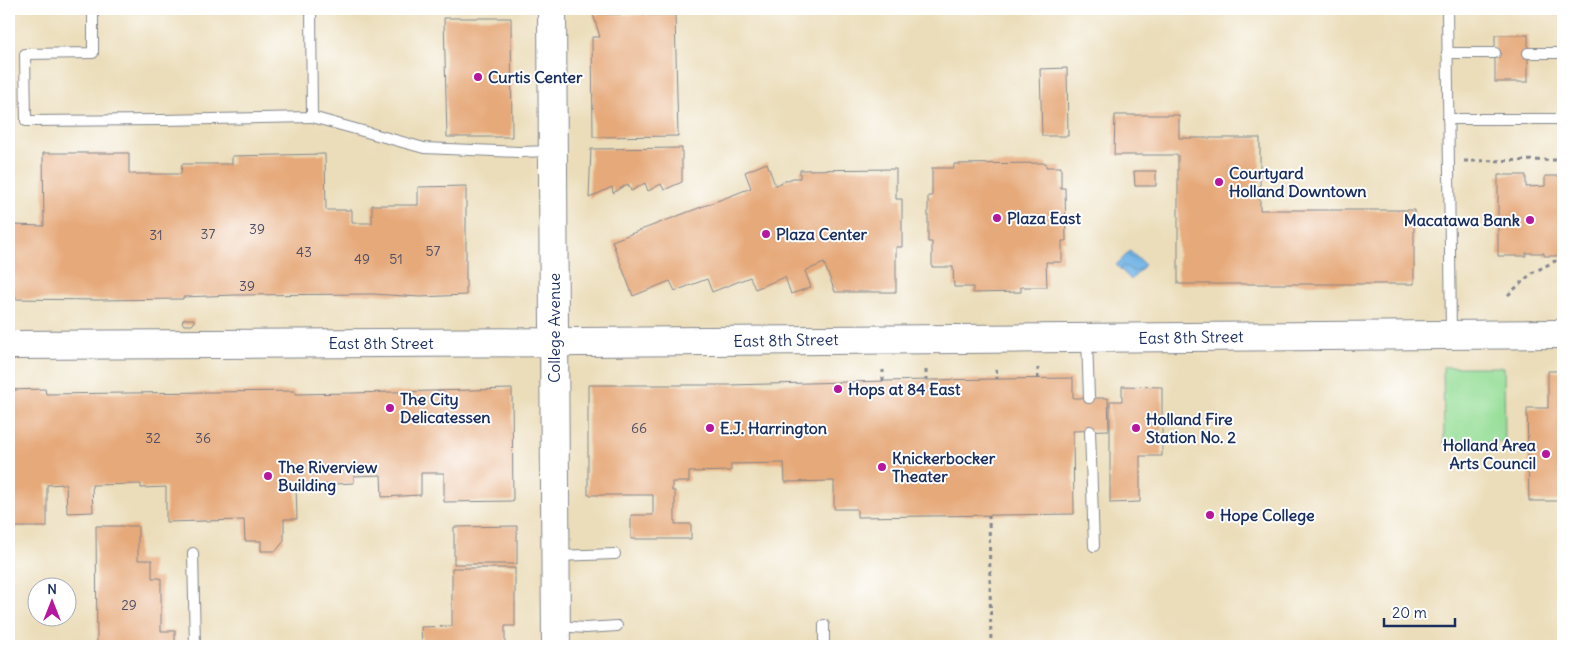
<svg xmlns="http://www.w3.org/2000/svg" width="1572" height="655" viewBox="0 0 1572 655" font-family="Delius,sans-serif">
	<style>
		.grass { fill: #97de98; stroke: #59867b }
		.water { fill: url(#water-waves); stroke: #4571a2 }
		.building { fill: #e6a979 }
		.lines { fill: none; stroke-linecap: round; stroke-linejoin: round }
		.lane-casing { stroke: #83868c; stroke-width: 12 }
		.secondary-casing { stroke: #83868c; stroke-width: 30 }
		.path { stroke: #83868c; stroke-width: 3; stroke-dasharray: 4 4; stroke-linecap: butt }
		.lane { stroke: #fff; stroke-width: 10 }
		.secondary { stroke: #fff; stroke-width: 28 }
		.poi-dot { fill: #b5179e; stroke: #fff; stroke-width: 2 }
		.labels { text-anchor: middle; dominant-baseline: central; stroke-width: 4; stroke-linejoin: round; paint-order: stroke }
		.number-label { font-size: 14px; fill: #4e4e65 }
		.poi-label { font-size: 16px; font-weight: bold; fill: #1b2f5e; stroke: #fff; text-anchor: start }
		.street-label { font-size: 16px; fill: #1b2f5e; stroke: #fff }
	</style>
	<defs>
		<pattern id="water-waves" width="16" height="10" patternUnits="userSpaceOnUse" patternTransform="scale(1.25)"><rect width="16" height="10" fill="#6fb3e5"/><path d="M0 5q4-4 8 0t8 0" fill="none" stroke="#5a92bd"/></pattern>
	</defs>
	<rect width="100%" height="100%" fill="#fff"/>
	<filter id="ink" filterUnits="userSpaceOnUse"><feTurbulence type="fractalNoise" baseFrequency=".02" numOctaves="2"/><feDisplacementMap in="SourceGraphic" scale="10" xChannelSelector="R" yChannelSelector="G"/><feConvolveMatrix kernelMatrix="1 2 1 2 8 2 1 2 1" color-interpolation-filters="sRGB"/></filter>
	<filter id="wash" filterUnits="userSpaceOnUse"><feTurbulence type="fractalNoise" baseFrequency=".0096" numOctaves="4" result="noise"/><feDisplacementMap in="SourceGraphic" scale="20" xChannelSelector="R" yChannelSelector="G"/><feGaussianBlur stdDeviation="1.12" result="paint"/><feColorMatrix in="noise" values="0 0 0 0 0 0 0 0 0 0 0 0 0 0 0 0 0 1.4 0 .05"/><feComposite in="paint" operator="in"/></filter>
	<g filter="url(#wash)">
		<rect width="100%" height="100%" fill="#ebddb9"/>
		<polygon class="grass" points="1443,367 1504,367 1505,442 1444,445"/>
		<polygon class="water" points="1130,251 1145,265 1131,280 1116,265"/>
		<g id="blocks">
			<g class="building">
				<polygon points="593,14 675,15 678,136 593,137 592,37 600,37"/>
				<polygon points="444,18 511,18 512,137 447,137"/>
				<rect x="1495" y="35" width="33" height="47"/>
				<polygon points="1067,68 1068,136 1042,136 1040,69"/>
				<polygon points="1115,115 1179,115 1179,138 1260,138 1260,210 1414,210 1414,284 1178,284 1178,155 1114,155"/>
				<polygon points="682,148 682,182 664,190 661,184 648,191 645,183 631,191 628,184 613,193 612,187 589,198 591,149"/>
				<polygon points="43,153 129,153 129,174 181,174 182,164 232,164 232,156 325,154 326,210 352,210 352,223 372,223 372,205 418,205 418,187 466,186 466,295 420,297 373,294 235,295 183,297 183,299 98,300 12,299 12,302 9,301 9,202 14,202 14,225 44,226"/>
				<polygon points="767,163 775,185 793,178 800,178 800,170 896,169 896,199 902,199 902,247 896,247 896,292 835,292 824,263 805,271 811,287 791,294 785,277 755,289 750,277 712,292 707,279 675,291 670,281 633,296 612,241 751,188 745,172"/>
				<polygon points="1046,163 1046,167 1061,167 1061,188 1065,188 1066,241 1062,241 1062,262 1046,262 1047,287 1021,287 1021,292 973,293 973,287 954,287 953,267 932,267 932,242 928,242 928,196 932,196 932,168 954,168 954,164"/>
				<polygon points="1134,171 1156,171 1156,186 1135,186"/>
				<polygon points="1498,175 1526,175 1526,187 1545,186 1545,176 1563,176 1563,256 1544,256 1544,253 1526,253 1526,256 1498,256"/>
				<polygon points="184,319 194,319 194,323 192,325 184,325 182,322"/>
				<polygon points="1548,371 1563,371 1563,501 1529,501 1527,408 1548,408"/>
				<polygon points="1073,378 1073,398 1108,398 1109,430 1073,431 1074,514 857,517 857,509 834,509 834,481 785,482 784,463 731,464 731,471 689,472 689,482 672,482 672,491 675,491 675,524 691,524 691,539 631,539 631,515 653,515 653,495 588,495 588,385 730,385 926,380"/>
				<polygon points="1122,386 1162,387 1162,456 1140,456 1140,502 1110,503 1110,401 1122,401"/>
				<polygon points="45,389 46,394 295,391 295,394 352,393 512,389 513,501 444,502 444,473 421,473 421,495 382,497 381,475 354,476 354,483 296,486 297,519 284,519 284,541 276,551 261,551 261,541 245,541 244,520 166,522 166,487 141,488 141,484 92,485 93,512 67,513 66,484 47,485 47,527 9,527 9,390"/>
				<polygon points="96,526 138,526 138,560 152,560 152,578 161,578 161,631 175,631 175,646 97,646"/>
				<polygon points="517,526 517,564 454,564 454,527"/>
				<polygon points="452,568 515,568 515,626 505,626 505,646 422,646 421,627 452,626"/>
			</g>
		</g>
	</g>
	<g filter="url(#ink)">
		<use href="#blocks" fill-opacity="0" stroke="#83868c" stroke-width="1"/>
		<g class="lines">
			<g class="lane-casing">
				<g id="lane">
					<polyline points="93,9 93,53 25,54 26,121 163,120 312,117 311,9"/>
					<polyline points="1447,9 1451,333"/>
					<polyline points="1447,53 1495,53"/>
					<polyline points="1528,53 1563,53"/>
					<polyline points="312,117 424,148 519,152 552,151"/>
					<polyline points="1448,119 1563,119"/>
					<polyline points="1087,339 1089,398"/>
					<polyline points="1090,431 1094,546"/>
					<polyline points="193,553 195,646"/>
					<polyline points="556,556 615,554"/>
					<polyline points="824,625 824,646"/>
					<polyline points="557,626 586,628 617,626"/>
				</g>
			</g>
			<g class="secondary-casing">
				<g id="secondary">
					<polyline points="552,9 556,646"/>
					<polyline points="9,345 582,342 1563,334"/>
				</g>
			</g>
			<g class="path">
				<polyline points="1464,161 1563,160"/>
				<polyline points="1508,295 1532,273 1555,261 1563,265"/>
				<polyline points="996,369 997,379"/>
				<polyline points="926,370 926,380"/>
				<polyline points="1038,379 1038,368"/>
				<polyline points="883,381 883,370"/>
				<polyline points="989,515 991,646"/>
			</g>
			<use href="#lane" class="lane"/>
			<use href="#secondary" class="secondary"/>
		</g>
	</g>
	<g class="poi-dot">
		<circle cx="478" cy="77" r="5"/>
		<circle cx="1219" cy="182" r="5"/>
		<circle cx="997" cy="218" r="5"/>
		<circle cx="1530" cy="220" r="5"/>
		<circle cx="766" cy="234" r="5"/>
		<circle cx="838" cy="389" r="5"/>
		<circle cx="390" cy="408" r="5"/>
		<circle cx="710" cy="428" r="5"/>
		<circle cx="1136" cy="428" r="5"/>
		<circle cx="1546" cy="454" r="5"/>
		<circle cx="882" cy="467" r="5"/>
		<circle cx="268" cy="476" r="5"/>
		<circle cx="1210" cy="515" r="5"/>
	</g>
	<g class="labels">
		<g class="number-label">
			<text x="257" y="229">39</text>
			<text x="208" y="234">37</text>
			<text x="156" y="235">31</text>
			<text x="433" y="251">57</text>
			<text x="304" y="252">43</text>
			<text x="362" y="259">49</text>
			<text x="396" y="259">51</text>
			<text x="247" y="286">39</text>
			<text x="639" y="428">66</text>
			<text x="153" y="438">32</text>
			<text x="203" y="438">36</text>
			<text x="129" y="605">29</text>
		</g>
		<g class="poi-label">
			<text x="488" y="77">Curtis Center</text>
			<text x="1229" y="173">Courtyard<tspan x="1229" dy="18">Holland Downtown</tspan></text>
			<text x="1007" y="218">Plaza East</text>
			<text x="1520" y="220" text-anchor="end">Macatawa Bank</text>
			<text x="776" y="234">Plaza Center</text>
			<text x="848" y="389">Hops at 84 East</text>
			<text x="400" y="399">The City<tspan x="400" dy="18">Delicatessen</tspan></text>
			<text x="1146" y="419">Holland Fire<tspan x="1146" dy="18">Station No. 2</tspan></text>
			<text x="720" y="428">E.J. Harrington</text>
			<text x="1536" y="445" text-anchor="end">Holland Area<tspan x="1536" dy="18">Arts Council</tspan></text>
			<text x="892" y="458">Knickerbocker<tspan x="892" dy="18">Theater</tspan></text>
			<text x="278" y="467">The Riverview<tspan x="278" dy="18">Building</tspan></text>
			<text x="1220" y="515">Hope College</text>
		</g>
		<g class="street-label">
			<text transform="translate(554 328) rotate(-90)">College Avenue</text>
			<text transform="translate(1191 337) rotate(-1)">East 8th Street</text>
			<text transform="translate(786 340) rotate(-1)">East 8th Street</text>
			<text x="381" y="343">East 8th Street</text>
		</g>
	</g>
	<rect width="1572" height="655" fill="none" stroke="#fff" stroke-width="30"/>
	<g transform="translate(52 602)"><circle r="24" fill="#ffffff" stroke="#a4acbf"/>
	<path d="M0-4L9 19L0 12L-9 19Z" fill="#b5179e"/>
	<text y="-8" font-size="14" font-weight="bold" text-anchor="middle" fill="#1b2f5e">N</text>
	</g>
	<path d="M1384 618v8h71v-8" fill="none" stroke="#1b2f5e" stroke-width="2.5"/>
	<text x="1392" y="618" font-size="15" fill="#1b2f5e" stroke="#ffffff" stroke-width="4" paint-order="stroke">20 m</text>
</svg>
